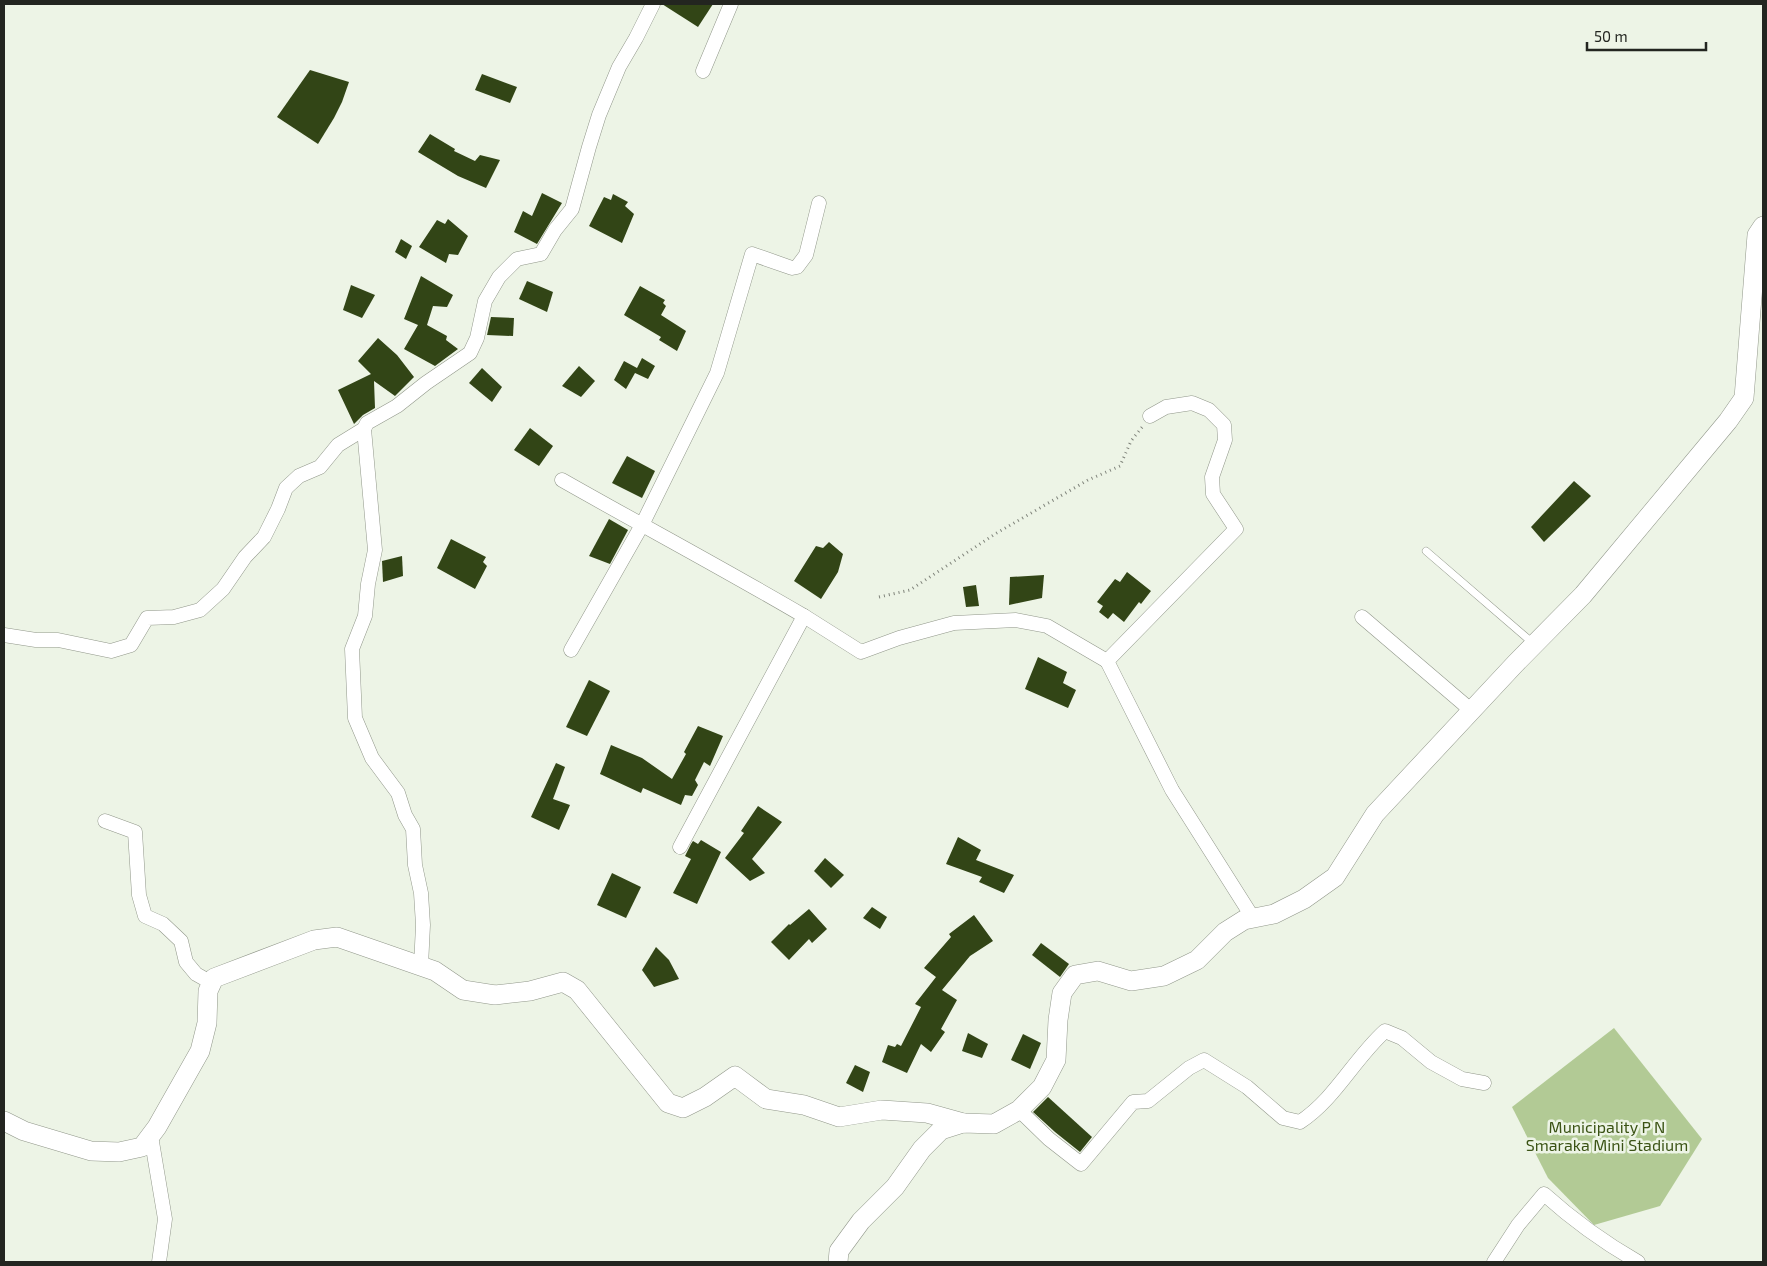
<svg xmlns="http://www.w3.org/2000/svg" width="1767" height="1266" viewBox="0 0 1767 1266" font-family="'Exo 2',sans-serif">
	<style>
		.green { fill: #b2ca95 }
		.building { fill: #324516 }
		.lines { fill: none; stroke-linecap: round; stroke-linejoin: round }
		.lane-casing { stroke: #91978a; stroke-width: 8 }
		.street-casing { stroke: #91978a; stroke-width: 15 }
		.secondary-casing { stroke: #91978a; stroke-width: 20 }
		.path { stroke: #7f837a; stroke-width: 3; stroke-dasharray: 1 4; stroke-linecap: butt }
		.lane { stroke: #fff; stroke-width: 7 }
		.street { stroke: #fff; stroke-width: 14 }
		.secondary { stroke: #fff; stroke-width: 19 }
		.labels { text-anchor: middle; dominant-baseline: central; stroke-width: 5; stroke-linejoin: round; paint-order: stroke }
		.park-label { font-size: 16px; fill: #3b5315; stroke: #edf4e6 }
	</style>
	<rect width="100%" height="100%" fill="#edf4e6"/>
	<polygon class="green" points="1614,1028 1702,1139 1660,1206 1594,1225 1548,1178 1512,1107"/>
	<g class="building">
		<polygon points="662,4 713,4 698,27"/>
		<polygon points="310,70 349,82 342,102 334,118 318,144 277,117"/>
		<polygon points="482,74 517,87 510,103 475,90"/>
		<polygon points="430,134 455,149 454,151 475,161 480,155 500,160 486,188 458,176 418,152"/>
		<polygon points="542,193 562,203 537,244 514,232 523,211 532,216"/>
		<polygon points="613,194 628,202 625,206 634,214 622,243 589,226 604,197 611,200"/>
		<polygon points="448,219 468,236 458,255 449,254 446,263 419,247 437,220 445,224"/>
		<polygon points="401,239 412,246 406,259 395,252"/>
		<polygon points="421,276 453,295 447,307 433,306 427,325 447,336 446,340 458,349 435,366 404,349 418,325 404,319"/>
		<polygon points="527,281 553,292 547,312 519,299"/>
		<polygon points="351,285 375,295 362,318 343,310"/>
		<polygon points="640,286 665,300 663,303 666,306 661,315 686,331 677,351 659,340 661,337 624,315"/>
		<polygon points="491,317 514,318 513,336 487,335"/>
		<polygon points="378,338 397,355 414,377 395,396 374,381 375,408 363,415 354,424 338,390 371,374 358,361"/>
		<polygon points="642,358 655,366 648,379 635,373 626,389 614,380 624,361 637,368"/>
		<polygon points="579,366 595,381 581,397 562,386"/>
		<polygon points="482,368 502,387 492,402 469,383"/>
		<polygon points="530,428 553,446 539,466 514,450"/>
		<polygon points="627,456 655,471 642,498 612,483"/>
		<polygon points="1574,481 1591,496 1544,542 1531,527"/>
		<polygon points="609,519 628,530 610,564 589,556"/>
		<polygon points="451,539 486,557 483,562 487,566 475,589 437,568"/>
		<polygon points="829,542 843,554 838,572 821,599 794,581 816,546 823,548"/>
		<polygon points="402,556 403,576 383,582 382,561"/>
		<polygon points="1127,572 1151,591 1141,604 1139,602 1124,622 1113,613 1108,619 1099,612 1103,606 1097,602 1115,579 1120,582"/>
		<polygon points="1044,575 1042,598 1009,605 1010,577"/>
		<polygon points="976,585 979,606 966,607 963,587"/>
		<polygon points="1038,657 1067,672 1063,683 1076,690 1068,708 1025,689"/>
		<polygon points="589,680 610,691 587,736 566,727"/>
		<polygon points="698,726 723,736 710,766 704,762 695,780 698,785 692,796 685,795 681,805 643,788 641,793 600,774 611,745 642,758 672,779 686,754 684,752"/>
		<polygon points="556,763 565,767 553,799 570,805 559,830 531,817"/>
		<polygon points="758,806 782,822 752,859 765,873 750,881 725,858 744,833 741,831"/>
		<polygon points="958,837 981,850 976,860 1014,875 1004,893 979,882 982,877 946,864"/>
		<polygon points="701,840 721,852 697,904 673,893 691,859 685,856 691,844 693,841 698,844"/>
		<polygon points="825,858 844,875 831,888 814,871"/>
		<polygon points="612,873 641,887 626,918 597,905"/>
		<polygon points="872,907 887,917 880,929 863,918"/>
		<polygon points="809,909 827,929 812,943 809,939 789,960 771,942 789,924 790,925"/>
		<polygon points="974,915 993,941 970,956 942,990 957,1000 941,1029 945,1032 931,1052 921,1044 907,1073 882,1062 888,1045 895,1047 897,1044 901,1046 921,1007 915,1004 936,977 924,968 951,937 949,934"/>
		<polygon points="1041,943 1069,964 1060,977 1032,955"/>
		<polygon points="656,947 669,960 679,979 654,987 642,970"/>
		<polygon points="968,1033 988,1044 982,1058 962,1051"/>
		<polygon points="1023,1034 1041,1043 1030,1069 1011,1060"/>
		<polygon points="855,1065 870,1072 863,1092 846,1083"/>
		<polygon points="1048,1097 1092,1137 1080,1152 1055,1132 1033,1112"/>
	</g>
	<g class="lines">
		<g class="lane-casing">
			<polyline id="lane" points="1426,551 1534,644"/>
		</g>
		<g class="street-casing">
			<g id="street">
				<polyline points="703,71 731,4"/>
				<polyline points="1150,416 1166,407 1192,403 1209,410 1224,425 1225,440 1212,477 1213,494 1236,529 1107,661 1172,790 1253,918"/>
				<polyline points="364,429 375,550 368,584 365,616 352,649 355,718 372,758 398,793 405,815 413,829 415,865 421,893 423,925 421,966"/>
				<path d="M562,480C643,526 724,569 804,616L680,847"/>
				<polyline points="804,616 861,652 899,638 954,623 1016,620 1047,626 1107,661"/>
				<polyline points="1362,617 1472,711"/>
				<polyline points="4,635 36,640 58,640 111,651 131,645 147,618 174,617 200,610 223,589 245,557 264,537 278,509 286,488 299,476 320,467 338,445 364,429 367,423 397,406 426,383 470,353 477,338 485,301 499,277 517,259 541,254 555,230 572,209 589,147 599,115 619,67 636,38 653,4"/>
				<polyline points="571,650 642,525 717,373 752,254 792,268 797,267 806,255 819,203"/>
				<polyline points="105,821 135,832 139,895 145,916 163,924 181,941 186,962 196,974 212,983"/>
				<path d="M1019,1110L1049,1139L1081,1164L1133,1102L1148,1101L1189,1068L1204,1060L1247,1087L1283,1118L1300,1122C1335,1099 1354,1059 1385,1031L1402,1038L1431,1062L1462,1079L1484,1083"/>
				<polyline points="151,1136 165,1219 159,1262"/>
				<path d="M1494,1262L1518,1225L1544,1194C1574,1221 1603,1242 1638,1262"/>
			</g>
		</g>
		<g class="secondary-casing">
			<g id="secondary">
				<polyline points="4,1121 24,1131 91,1151 119,1152 142,1147 157,1127 200,1051 207,1023 208,991 214,978 314,940 337,937 435,971 463,990 495,995 530,991 563,982 577,990 668,1103 683,1108 705,1097 735,1076 766,1099 804,1105 839,1117 882,1110 927,1113 963,1123"/>
				<polyline points="838,1262 839,1251 861,1221 895,1187 922,1149 941,1130 963,1123 994,1124 1019,1110 1042,1087 1056,1060 1058,1020 1062,993 1075,975 1098,971 1131,981 1164,976 1197,960 1225,932 1244,920 1274,914 1304,899 1335,877 1375,814 1515,664 1583,595 1728,421 1744,398 1757,235 1763,226"/>
			</g>
		</g>
		<polyline class="path" points="879,597 910,590 995,534 1088,480 1120,466 1131,441 1143,426"/>
		<use href="#lane" class="lane"/>
		<use href="#street" class="street"/>
		<use href="#secondary" class="secondary"/>
	</g>
	<g class="labels">
		<g class="park-label">
			<text x="1607" y="1126">Municipality P N<tspan x="1607" dy="18">Smaraka Mini Stadium</tspan></text>
		</g>
	</g>
	<rect width="1767" height="1266" fill="none" stroke="#232520" stroke-width="10"/>
	<path d="M1587 42v8h119v-8" fill="none" stroke="#232520" stroke-width="2.5"/>
	<text x="1594" y="42" font-size="15" fill="#232520" stroke="#edf4e6" stroke-width="4" paint-order="stroke">50 m</text>
</svg>
